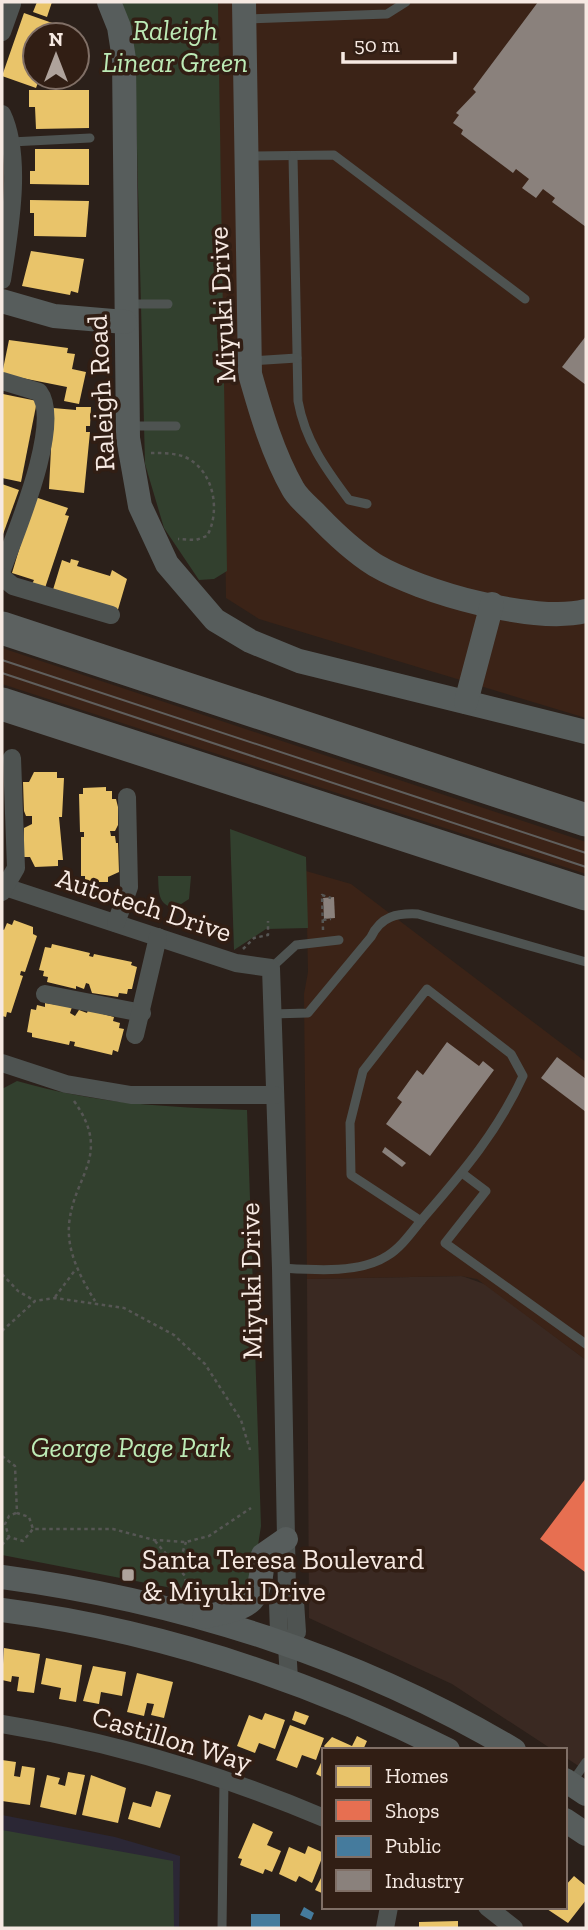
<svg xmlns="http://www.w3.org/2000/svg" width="588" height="1930" viewBox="0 0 588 1930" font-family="'Zilla Slab',serif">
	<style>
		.commercial { fill: #3a2922 }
		.built { fill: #3b2317 }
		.education { fill: #2b2735 }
		.green { fill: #32402e }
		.homes { fill: #e9c46a }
		.shops { fill: #e76f51 }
		.public { fill: #457b9d }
		.industry { fill: #8a817c }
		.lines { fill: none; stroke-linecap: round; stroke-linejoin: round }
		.path { stroke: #565654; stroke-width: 2.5; stroke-dasharray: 3.5 3.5; stroke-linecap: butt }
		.lane { stroke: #4e5351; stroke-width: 9 }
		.street { stroke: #4e5351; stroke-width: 18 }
		.secondary { stroke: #575d5c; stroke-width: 24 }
		.highway { stroke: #5c6160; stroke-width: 33 }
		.tram { stroke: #605f5d; stroke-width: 2 }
		.poi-dot { fill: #afa39c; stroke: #311e14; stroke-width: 2.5 }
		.labels { text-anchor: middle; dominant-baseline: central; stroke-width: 7; stroke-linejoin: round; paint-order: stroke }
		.park-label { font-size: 28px; font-style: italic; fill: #bdebb6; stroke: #311e14 }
		.street-label { font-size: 28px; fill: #f6e9e2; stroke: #311e14 }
		.poi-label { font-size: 28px; fill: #f6e9e2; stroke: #311e14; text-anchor: start }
	</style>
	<rect width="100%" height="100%" fill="#2b201a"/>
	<polygon class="commercial" points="462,1276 487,1285 586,1360 586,1771 565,1757 565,1750 553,1750 452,1684 309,1618 307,1279"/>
	<g class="built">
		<polygon points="218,2 586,2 586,718 259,619 226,598"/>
		<polygon points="2,648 586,842 586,874 2,684"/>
		<polygon points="306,871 351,884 586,1062 586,1360 477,1279 461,1276 307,1279 304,994 308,972"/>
	</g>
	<polygon class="education" points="2,1815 115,1837 180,1856 179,1928 2,1928"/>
	<g class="green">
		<polygon points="122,2 218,2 227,571 214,579 199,580 164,528 145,464 135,69"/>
		<polygon points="230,829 306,857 308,928 266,929 234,950"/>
		<path d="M158,876H191L189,899L175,908C157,905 159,891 158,876Z"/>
		<path d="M17,1081C97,1104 165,1107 247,1110L261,1526L249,1603L2,1555V1089Z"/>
		<polygon points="2,1830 173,1861 174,1928 2,1928"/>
	</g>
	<g class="homes">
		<polygon points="37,2 52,2 47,17 33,12"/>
		<polygon points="24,13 58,25 55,35 35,35 35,77 40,77 36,88 2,76"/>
		<polygon points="29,90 89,90 89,128 36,129 35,107 29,107"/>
		<polygon points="35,149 89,149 89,185 30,184 30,171 35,171"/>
		<polygon points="30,200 89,201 86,237 34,236 34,213 30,213"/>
		<polygon points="31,251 84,259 78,293 71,291 70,295 22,286"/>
		<polygon points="9,340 68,348 67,353 75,354 72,369 86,372 79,404 64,401 67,387 2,374"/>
		<polygon points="3,394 37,401 21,482 2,478"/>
		<polygon points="76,407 91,407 90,426 86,426 86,432 90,432 84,493 49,489 53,408 76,410"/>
		<polygon points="2,484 19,490 2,537"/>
		<polygon points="35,497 68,508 65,515 69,516 45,588 32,584 34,580 12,573"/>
		<polygon points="71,559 79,561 77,566 110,576 112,570 127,579 117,613 52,593 62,560 70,563"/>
		<polygon points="34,772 57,772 57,778 64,778 62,817 59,817 63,860 58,860 58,866 35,867 30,857 23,857 24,828 32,824 32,816 26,816 24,811 23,782 29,782"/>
		<polygon points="106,787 106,791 112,791 112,799 116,799 118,807 118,825 115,831 110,831 111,836 115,836 116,843 118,843 119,872 108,877 108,882 85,882 85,876 81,876 81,837 84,837 84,832 80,832 79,794 83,794 83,788"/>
		<polygon points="14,920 33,927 33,934 37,936 25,972 21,971 20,975 23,976 11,1013 7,1012 6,1017 2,1016 2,929 4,930 7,923 12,925"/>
		<polygon points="52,944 90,953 89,956 93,957 94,954 132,962 131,965 137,967 132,989 128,989 127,994 119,993 118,997 92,993 89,984 86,983 84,989 76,986 76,989 47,982 48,977 43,976 44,971 39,970 45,947 51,948"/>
		<polygon points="45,1003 72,1007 70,1013 75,1016 79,1010 87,1013 88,1010 114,1017 113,1021 120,1023 119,1028 124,1029 118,1052 113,1050 112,1055 74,1046 75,1042 70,1041 69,1045 32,1037 32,1033 27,1032 31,1009 36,1010 37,1005 45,1007"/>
		<polygon points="4,1648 40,1654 34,1693 17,1691 19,1677 12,1676 11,1682 2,1680"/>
		<polygon points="46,1658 82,1665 76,1702 59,1699 61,1688 41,1684"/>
		<polygon points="93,1666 126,1672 122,1696 101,1692 99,1704 83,1701"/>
		<polygon points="137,1673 173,1682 164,1718 151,1715 154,1704 147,1703 144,1716 127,1712"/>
		<polygon points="295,1711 309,1716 305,1725 292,1720"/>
		<polygon points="265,1713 285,1720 275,1749 259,1743 255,1753 237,1746 249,1715 262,1720"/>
		<polygon points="290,1725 324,1738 316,1760 302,1755 297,1768 276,1760"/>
		<polygon points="357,1736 367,1741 363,1750 327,1750 324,1746 332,1737 352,1746"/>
		<polygon points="324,1756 324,1778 316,1774"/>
		<polygon points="2,1760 16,1762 14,1776 20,1777 22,1766 35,1768 30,1805 2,1801"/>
		<polygon points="68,1772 85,1775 76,1815 40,1807 47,1775 60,1778 58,1784 65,1786"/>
		<polygon points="91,1775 126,1788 118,1823 82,1815"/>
		<polygon points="156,1791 171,1795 160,1828 128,1819 133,1802 151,1807"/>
		<polygon points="253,1823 273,1832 267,1845 281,1851 272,1872 265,1869 263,1874 240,1865 242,1859 238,1858"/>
		<polygon points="308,1846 324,1853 312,1883 299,1876 296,1882 279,1874 289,1847 305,1854"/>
		<polygon points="324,1872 324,1894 315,1890"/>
		<polygon points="574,1876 586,1886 586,1900 568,1923 544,1907 565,1907 565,1886"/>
		<polygon points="458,1921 458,1928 419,1928 419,1922"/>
	</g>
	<polygon class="shops" points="586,1478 586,1570 585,1572 540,1539"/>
	<g class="public">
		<polygon points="304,1907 314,1913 311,1920 300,1915"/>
		<rect x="251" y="1914" width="29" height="14"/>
	</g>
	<g class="industry">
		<polygon points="538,2 586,2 586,227 552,202 555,198 543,189 536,198 522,188 529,179 516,169 513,173 461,134 463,130 453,123 459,115 456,113 476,92 473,89"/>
		<polygon points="586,336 586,385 562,367"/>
		<polygon points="334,897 335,918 324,919 323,898"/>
		<polygon points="447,1042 479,1066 483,1061 494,1070 430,1156 386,1124 402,1102 397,1098 417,1070 423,1075"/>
		<polygon points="557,1057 586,1079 586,1112 541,1078"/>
		<polygon points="385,1147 406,1163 402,1167 382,1152"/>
	</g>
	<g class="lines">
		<g class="path">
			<path d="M151,453C162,453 175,453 185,457C214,470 221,511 207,536L196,540L178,539"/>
			<polyline points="323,920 331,919"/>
			<polyline points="323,930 322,895 331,898"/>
			<polyline points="243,949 254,938 268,935 268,921"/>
			<path d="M74,1101C113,1156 73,1175 69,1225C67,1253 81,1278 95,1301"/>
			<polyline points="2,1274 18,1291 35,1301"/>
			<polyline points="55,1297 76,1269"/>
			<polyline points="2,1331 35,1301 55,1298 124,1308 174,1335 205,1364 241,1420 250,1450"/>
			<polyline points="2,1456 15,1466 17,1513 29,1517 33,1529 113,1529 154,1540 186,1542 209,1536 251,1508"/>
			<polyline points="16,1513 9,1516 5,1524 9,1537 23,1541 33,1529"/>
			<polyline points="155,1541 185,1576 187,1589"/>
			<polyline points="2,1545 9,1537"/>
			<polyline points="184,1572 181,1557 186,1542"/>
		</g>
		<g class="lane">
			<polyline points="247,19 387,14 406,2"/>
			<polyline points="11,142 90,138"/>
			<polyline points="248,156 334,155 525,299"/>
			<path d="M293,156L298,401C305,440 325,468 349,500L367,504"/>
			<polyline points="127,304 168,304"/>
			<polyline points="250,361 297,358"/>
			<polyline points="130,426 176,426"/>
			<polyline points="271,968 296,945 339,940"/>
			<path d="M272,1014L308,1013L371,937C381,916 397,913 418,914L586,962"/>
			<polyline points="462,1173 486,1191 445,1243 586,1344"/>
			<path d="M281,1268C313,1270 359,1274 387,1256C402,1247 413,1230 424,1217C463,1172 498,1131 523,1076L511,1054L427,989L363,1071L350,1123L351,1175L421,1221"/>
			<polyline points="572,1782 586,1762"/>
			<polyline points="222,1928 224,1780"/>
		</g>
		<g class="street">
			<polyline points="2,32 12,4"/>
			<path d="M2,114C23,158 9,233 2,280"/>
			<path d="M2,381L39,392C63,423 15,534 2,570"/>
			<polyline points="2,577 13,586 111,615"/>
			<polyline points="2,886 236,963 271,968 281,1268 287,1593 278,1603 279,1633 287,1645 289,1680"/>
			<polyline points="2,892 16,868 12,758"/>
			<polyline points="116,923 129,887 127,797"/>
			<polyline points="45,994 142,1013"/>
			<polyline points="135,1035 158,937"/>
			<polyline points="2,1063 66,1084 131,1095 275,1095"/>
			<polyline points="287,1593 295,1601 297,1632 287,1645"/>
			<path d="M2,1724C113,1742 220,1774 324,1818"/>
			<polyline points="487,1907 514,1928"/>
			<polyline points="385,1928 389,1907"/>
		</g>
		<g class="secondary">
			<polyline points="109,2 119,27 124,59 128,438 140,506 167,564 215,620 250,641 299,661 586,732"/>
			<path d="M244,2L250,374C261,413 273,454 293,489C298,498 308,506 315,513C333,532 353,551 375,565C421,592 534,624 586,611"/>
			<polyline points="2,301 54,316 125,322"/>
			<polyline points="466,702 492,604"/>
			<path d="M2,1577C181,1601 358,1657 514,1750"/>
			<path d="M2,1610C158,1630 307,1680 448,1750"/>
			<path d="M204,1617C252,1606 260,1607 263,1555L286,1539"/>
			<polyline points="565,1780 586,1794"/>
			<polyline points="565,1820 586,1834"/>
		</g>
		<g class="highway">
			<polyline points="2,628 586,820"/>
			<polyline points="2,704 586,894"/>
		</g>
		<g class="tram">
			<polyline points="2,660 586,853"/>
			<polyline points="2,673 586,867"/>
		</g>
	</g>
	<rect class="poi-dot" x="121" y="1568" width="14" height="14" rx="3.5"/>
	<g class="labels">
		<g class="park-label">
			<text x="175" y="30">Raleigh<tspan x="175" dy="32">Linear Green</tspan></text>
			<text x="131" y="1447">George Page Park</text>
		</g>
		<g class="street-label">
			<text transform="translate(222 305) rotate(-93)">Miyuki Drive</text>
			<text transform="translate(101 393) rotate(-93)">Raleigh Road</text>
			<text transform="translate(144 905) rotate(18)">Autotech Drive</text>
			<text transform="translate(251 1281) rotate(-91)">Miyuki Drive</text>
			<text transform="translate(172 1739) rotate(17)">Castillon Way</text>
		</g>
		<g class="poi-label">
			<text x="142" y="1559">Santa Teresa Boulevard<tspan x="142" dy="32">&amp; Miyuki Drive</tspan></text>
		</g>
	</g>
	<rect width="588" height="1930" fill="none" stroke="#f6e9e2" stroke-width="7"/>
	<rect x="322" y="1748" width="245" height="161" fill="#311e14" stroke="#806f66" stroke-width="2"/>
	<rect x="336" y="1766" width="35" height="21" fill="#e9c46a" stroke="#806f66" stroke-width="2"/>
	<text x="385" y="1783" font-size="21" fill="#f6e9e2">Homes</text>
	<rect x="336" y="1800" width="35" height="21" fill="#e76f51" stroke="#806f66" stroke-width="2"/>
	<text x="385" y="1818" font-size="21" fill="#f6e9e2">Shops</text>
	<rect x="336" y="1836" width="35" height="21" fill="#457b9d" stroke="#806f66" stroke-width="2"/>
	<text x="385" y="1853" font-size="21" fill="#f6e9e2">Public</text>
	<rect x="336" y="1870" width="35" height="21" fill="#8a817c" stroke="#806f66" stroke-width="2"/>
	<text x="385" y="1888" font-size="21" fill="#f6e9e2">Industry</text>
	<g transform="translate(56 56)"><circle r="33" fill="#311e14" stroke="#806f66" stroke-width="2"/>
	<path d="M0-5L12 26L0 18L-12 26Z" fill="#afa39c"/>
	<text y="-10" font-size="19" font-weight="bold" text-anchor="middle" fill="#f6e9e2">N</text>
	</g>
	<path d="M343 52v10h112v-10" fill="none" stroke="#f6e9e2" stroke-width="3.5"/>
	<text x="354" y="52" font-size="21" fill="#f6e9e2" stroke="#311e14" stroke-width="5" paint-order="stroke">50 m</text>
</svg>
